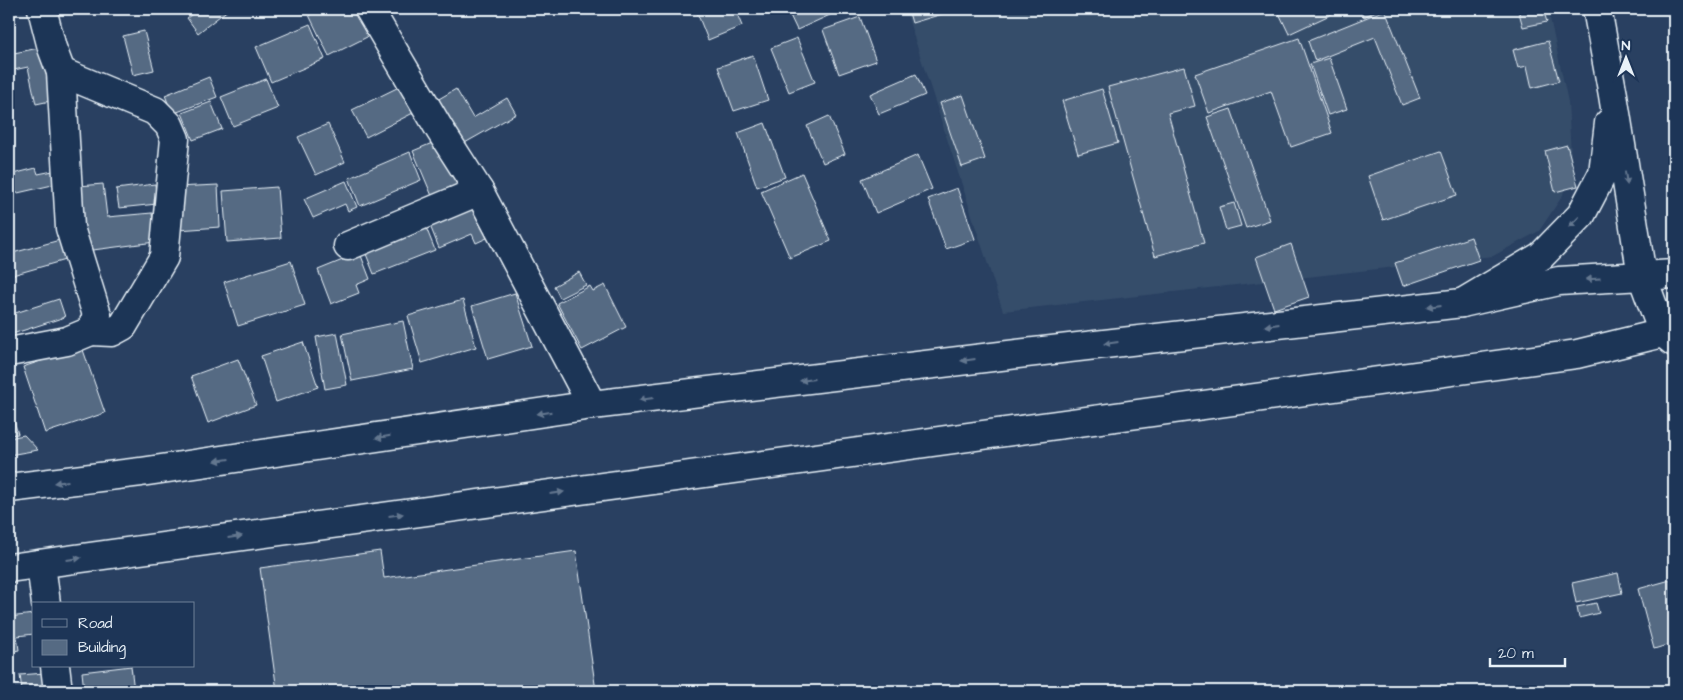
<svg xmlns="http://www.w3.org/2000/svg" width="1683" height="700" viewBox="0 0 1683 700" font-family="'Architects Daughter',sans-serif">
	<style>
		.built { fill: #364d6b }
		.building { fill: #556a83; stroke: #e8f1f8 }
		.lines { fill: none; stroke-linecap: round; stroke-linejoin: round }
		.minor-casing { stroke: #e8f1f8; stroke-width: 31 }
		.major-casing { stroke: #e8f1f8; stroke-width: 31 }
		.minor { stroke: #1d3557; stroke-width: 28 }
		.major { stroke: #1d3557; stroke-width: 28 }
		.oneway { fill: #64778f }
	</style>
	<rect width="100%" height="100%" fill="#294061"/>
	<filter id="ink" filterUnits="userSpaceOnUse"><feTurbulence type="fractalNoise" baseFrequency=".02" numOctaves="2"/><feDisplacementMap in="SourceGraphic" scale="10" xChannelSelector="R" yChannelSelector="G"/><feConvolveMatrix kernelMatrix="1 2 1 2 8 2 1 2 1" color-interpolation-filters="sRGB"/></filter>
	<g filter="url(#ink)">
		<polygon class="built" points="905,9 1548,9 1568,102 1571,155 1563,195 1539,231 1493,256 1003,311"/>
		<g class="building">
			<polygon points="199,9 229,9 198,33 187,18"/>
			<polygon points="322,9 358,9 371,35 329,56 309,15"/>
			<polygon points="699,9 735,9 742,26 708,40 696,10"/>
			<polygon points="787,9 843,9 797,30"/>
			<polygon points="908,9 959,9 912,23"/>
			<polygon points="1277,9 1332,9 1334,13 1289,34"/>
			<polygon points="1360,9 1380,9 1364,17"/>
			<polygon points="1518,9 1543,9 1547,22 1523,27"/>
			<polygon points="1385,10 1420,98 1402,105 1375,37 1315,61 1308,41"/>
			<polygon points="860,17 876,61 839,74 823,30"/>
			<polygon points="310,24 325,59 271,82 256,47"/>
			<polygon points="144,31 154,70 133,75 123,36"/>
			<polygon points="797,38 815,82 789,92 771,48"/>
			<polygon points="1299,38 1332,133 1291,147 1271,91 1209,113 1195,74"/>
			<polygon points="1548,41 1559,81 1532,88 1527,66 1518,68 1513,50"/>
			<polygon points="44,47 55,100 36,104 28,67 9,71 9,54"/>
			<polygon points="753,55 768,100 734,111 718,67"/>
			<polygon points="1329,58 1347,109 1328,115 1310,64"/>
			<polygon points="1184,67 1195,106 1168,113 1204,243 1155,256 1108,87"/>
			<polygon points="916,74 925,95 879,114 870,94"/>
			<polygon points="209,77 217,97 172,114 165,95"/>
			<polygon points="266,79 278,108 233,126 221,97"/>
			<polygon points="403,85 417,111 366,137 352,110"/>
			<polygon points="456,89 473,118 507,98 516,114 463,144 437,100"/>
			<polygon points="1102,89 1118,143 1078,154 1062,101"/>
			<polygon points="963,95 985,159 962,167 940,103"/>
			<polygon points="211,102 222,129 193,140 182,113"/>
			<polygon points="1231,109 1270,220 1246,228 1207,117"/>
			<polygon points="829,116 845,154 823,163 807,126"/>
			<polygon points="765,123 785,177 757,187 738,133"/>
			<polygon points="328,124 345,162 316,175 298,137"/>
			<polygon points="437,141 457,185 432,196 413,151"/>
			<polygon points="1567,145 1578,186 1555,192 1545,151"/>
			<polygon points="1441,151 1457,195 1383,220 1368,176"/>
			<polygon points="410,152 421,180 360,206 349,178"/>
			<polygon points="918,155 932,189 876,213 862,179"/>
			<polygon points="36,168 38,174 58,170 61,183 9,195 9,175"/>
			<polygon points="802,173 831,241 790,258 761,191"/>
			<polygon points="346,181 357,207 348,211 345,204 313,218 304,199"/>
			<polygon points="103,184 107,217 152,213 155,242 85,251 79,186"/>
			<polygon points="155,184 157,204 119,208 116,189"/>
			<polygon points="218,185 220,227 178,230 176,187"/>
			<polygon points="277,187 281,238 227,242 223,191"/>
			<polygon points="957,188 975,239 946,249 928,199"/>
			<polygon points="1234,203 1241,226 1226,230 1219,207"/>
			<polygon points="473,205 487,238 476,243 472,234 439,248 429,223"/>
			<polygon points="425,225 435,250 374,274 364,249"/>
			<polygon points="1471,237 1479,260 1403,286 1395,263"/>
			<polygon points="67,238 72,258 9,276 9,254"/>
			<polygon points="1291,244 1309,297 1274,309 1256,257"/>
			<polygon points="360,253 370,279 356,285 359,293 331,304 318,270"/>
			<polygon points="291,261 305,305 238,326 224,282"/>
			<polygon points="579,272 586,285 560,298 554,286"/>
			<polygon points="605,285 626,327 582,350 557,303 590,286 593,291"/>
			<polygon points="515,293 532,346 488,359 472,306"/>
			<polygon points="59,299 65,317 9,335 9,315"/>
			<polygon points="463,300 476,347 422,363 408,316"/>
			<polygon points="403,321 413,369 352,381 342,334"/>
			<polygon points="337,333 347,385 325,389 316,337"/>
			<polygon points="303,342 318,387 276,402 261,356"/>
			<polygon points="82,347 105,413 45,433 23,367"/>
			<polygon points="238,359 256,405 208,423 191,376"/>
			<polygon points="12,374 14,399 9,400 9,375"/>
			<polygon points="9,421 14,421 18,434 9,435"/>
			<polygon points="24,435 38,450 9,455 9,438"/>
			<polygon points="380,551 384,578 576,551 596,691 277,691 260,568"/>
			<polygon points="1618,573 1622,593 1576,603 1572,583"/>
			<polygon points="1674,579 1674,643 1654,649 1638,589"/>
			<polygon points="1596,603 1599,613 1579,618 1577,607"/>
			<polygon points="34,614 34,634 17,636 19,650 9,652 9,617"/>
			<polygon points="131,666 134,691 84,691 82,672"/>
			<polygon points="45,673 47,691 22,691 20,675"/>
		</g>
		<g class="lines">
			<g class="minor-casing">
				<g id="minor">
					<polyline points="369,9 440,130 479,191 592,405"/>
					<polyline points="61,72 155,111 169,125 175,139 164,257 123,326 112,332 91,331"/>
					<polyline points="348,246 479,191"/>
					<polyline points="9,352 67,341 91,331 97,315 70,228 61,72 52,48 42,9"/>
					<polyline points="9,488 141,472 592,405 1017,354 1462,303 1559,281 1642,276"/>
					<polyline points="41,564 46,604"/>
					<polyline points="9,568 1577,354 1663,333"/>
					<polyline points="55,666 58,691"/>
				</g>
			</g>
			<g class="major-casing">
				<g id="major">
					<polyline points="1597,9 1613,95 1642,276 1663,333 1674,342"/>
					<polyline points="1642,276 1674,274"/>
					<polyline points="1462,303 1541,256 1581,215 1603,173 1609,123"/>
				</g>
			</g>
			<use href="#minor" class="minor"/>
			<use href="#major" class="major"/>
		</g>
		<defs><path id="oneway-solid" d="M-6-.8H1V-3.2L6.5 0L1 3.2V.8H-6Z" transform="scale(1.25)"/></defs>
		<g class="oneway">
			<use href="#oneway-solid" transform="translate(1626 178) rotate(81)"/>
			<use href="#oneway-solid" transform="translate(1574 222) rotate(134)"/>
			<use href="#oneway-solid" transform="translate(1593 279) rotate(177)"/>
			<use href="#oneway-solid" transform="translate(1434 306) rotate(173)"/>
			<use href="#oneway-solid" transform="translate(1272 325) rotate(173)"/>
			<use href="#oneway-solid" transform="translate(1111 343) rotate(173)"/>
			<use href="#oneway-solid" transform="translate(968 360) rotate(173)"/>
			<use href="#oneway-solid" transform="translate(807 380) rotate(173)"/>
			<use href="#oneway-solid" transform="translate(646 399) rotate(173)"/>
			<use href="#oneway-solid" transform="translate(544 413) rotate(171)"/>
			<use href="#oneway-solid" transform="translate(383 437) rotate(171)"/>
			<use href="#oneway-solid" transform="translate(222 460) rotate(172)"/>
			<use href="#oneway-solid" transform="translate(61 482) rotate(173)"/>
			<use href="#oneway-solid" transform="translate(557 493) rotate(-8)"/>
			<use href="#oneway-solid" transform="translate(396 515) rotate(-8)"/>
			<use href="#oneway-solid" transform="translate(235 537) rotate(-8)"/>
			<use href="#oneway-solid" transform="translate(74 559) rotate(-8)"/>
		</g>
	</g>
	<rect width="1683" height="700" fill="none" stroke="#1d3557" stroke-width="30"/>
	<rect x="15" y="15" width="1653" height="670" fill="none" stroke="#e8f1f8" stroke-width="2" filter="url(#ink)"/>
	<rect x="32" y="602" width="162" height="65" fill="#1d3557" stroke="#6e8097"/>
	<rect x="42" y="619" width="25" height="8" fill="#1d3557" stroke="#6e8097"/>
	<text x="78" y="628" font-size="15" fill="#e8f1f8">Road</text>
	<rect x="42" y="640" width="25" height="15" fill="#556a83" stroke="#6e8097"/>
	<text x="78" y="652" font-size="15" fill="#e8f1f8">Building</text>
	<g transform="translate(1626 58)" stroke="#1d3557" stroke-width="4" paint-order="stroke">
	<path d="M0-4L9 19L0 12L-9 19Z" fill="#e8f1f8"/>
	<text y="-8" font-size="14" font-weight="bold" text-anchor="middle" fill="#e8f1f8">N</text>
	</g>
	<path d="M1490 658v8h75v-8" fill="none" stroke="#e8f1f8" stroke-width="2.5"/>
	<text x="1498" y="658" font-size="15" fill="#e8f1f8" stroke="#1d3557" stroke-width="4" paint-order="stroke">20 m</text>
</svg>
